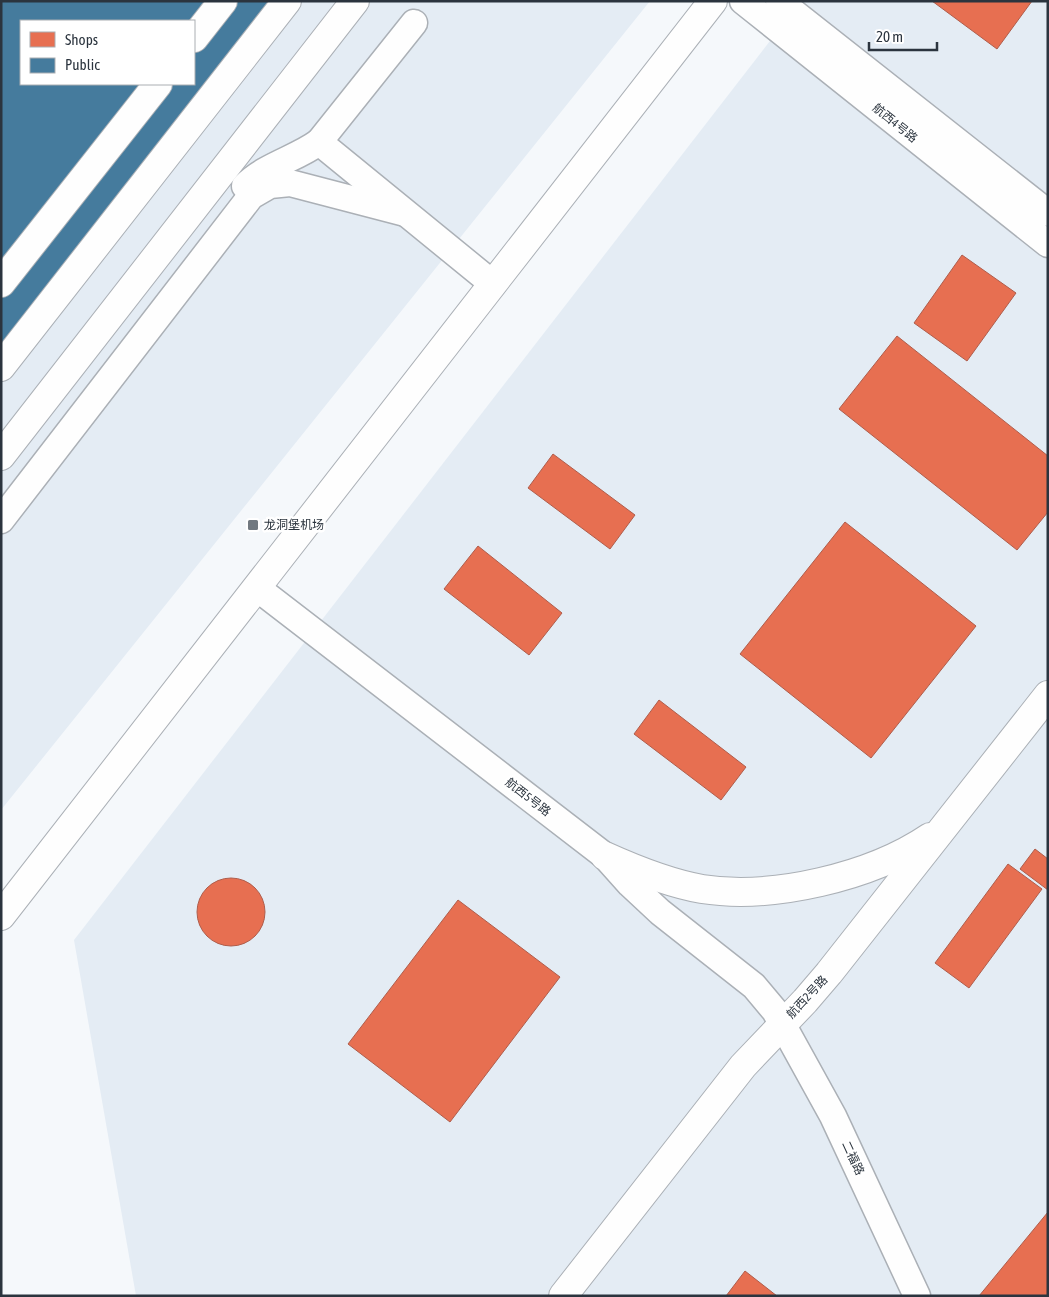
<svg xmlns="http://www.w3.org/2000/svg" width="1049" height="1297" viewBox="0 0 1049 1297" font-family="'Asap Condensed','Noto Sans SC',sans-serif">
	<style>
		.built { fill: #e4ecf4; fill-rule: evenodd }
		.shops { fill: #e76f51; stroke: #af5d4b }
		.public { fill: #457b9d; stroke: #3d6680; fill-rule: evenodd }
		.lines { fill: none; stroke-linecap: round; stroke-linejoin: round }
		.minor-casing { stroke: #abb0b6; stroke-width: 29 }
		.major-casing { stroke: #abb0b6; stroke-width: 30 }
		.minor { stroke: #fefefe; stroke-width: 26 }
		.major { stroke: #fefefe; stroke-width: 28 }
		.poi-dot { fill: #727980; stroke: #fff; stroke-width: 2 }
		.labels { text-anchor: middle; dominant-baseline: central; stroke-width: 5; stroke-linejoin: round; paint-order: stroke }
		.street-label { font-size: 12px; fill: #2b343e; stroke: #fff }
		.poi-label { font-size: 12px; fill: #2b343e; stroke: #fff; text-anchor: start }
	</style>
	<rect width="100%" height="100%" fill="#f5f8fb"/>
	<g class="built">
		<path d="M1,1H650L1,810ZM21,21H194V84H21Z"/>
		<polygon points="801,1 1048,1 1048,1296 136,1296 74,940"/>
	</g>
	<g class="shops">
		<polygon points="932,1 1032,1 997,49"/>
		<polygon points="962,255 1016,293 967,361 914,323"/>
		<polygon points="897,336 1048,456 1048,512 1017,550 839,409"/>
		<polygon points="553,454 635,515 610,549 528,488"/>
		<polygon points="845,522 976,626 871,758 740,654"/>
		<polygon points="478,546 562,613 529,655 444,589"/>
		<polygon points="659,700 746,767 721,800 634,734"/>
		<polygon points="1035,849 1048,859 1048,890 1020,869"/>
		<polygon points="1008,864 1042,889 969,988 935,963"/>
		<circle cx="231" cy="912" r="34"/>
		<polygon points="458,900 560,977 450,1122 348,1044"/>
		<polygon points="1048,1212 1048,1296 979,1296"/>
		<polygon points="745,1271 777,1296 726,1296"/>
	</g>
	<path class="public" d="M1,1H275L1,354ZM21,21H194V84H21Z"/>
	<g class="lines">
		<g class="minor-casing">
			<g id="minor">
				<polyline points="743,1 1048,244"/>
				<polyline points="779,1 1048,213"/>
				<polyline points="414,23 319,142 493,284"/>
				<path d="M245,186C266,165 296,159 319,142"/>
				<polyline points="1,520 251,196 270,185 290,183 405,213"/>
				<polyline points="257,588 605,856 630,884 660,912 754,986 775,1011 833,1116 917,1296"/>
			</g>
		</g>
		<g class="major-casing">
			<g id="major">
				<polyline points="194,38 223,1"/>
				<polyline points="1,283 158,84"/>
				<polyline points="1,367 287,1"/>
				<polyline points="1,456 355,1"/>
				<path d="M605,856C636,870 668,883 702,889C772,900 871,877 930,837"/>
				<polyline points="1,916 713,1"/>
				<polyline points="563,1296 743,1066 805,1001 829,973 1048,695"/>
			</g>
		</g>
		<use href="#minor" class="minor"/>
		<use href="#major" class="major"/>
	</g>
	<rect class="poi-dot" x="247" y="519" width="12" height="12" rx="2.5"/>
	<g class="labels">
		<g class="street-label">
			<text transform="translate(895 123) rotate(39)">航西4号路</text>
			<text transform="translate(528 797) rotate(38)">航西5号路</text>
			<text transform="translate(807 997) rotate(-47)">航西2号路</text>
			<text transform="translate(853 1158) rotate(65)">二福路</text>
		</g>
		<g class="poi-label">
			<text x="264" y="525">龙洞堡机场</text>
		</g>
	</g>
	<rect width="1049" height="1297" fill="none" stroke="#2b343e" stroke-width="5"/>
	<rect x="20" y="20" width="175" height="65" fill="#ffffff" stroke="#aaaeb2"/>
	<rect x="30" y="32" width="25" height="15" fill="#e76f51" stroke="#aaaeb2"/>
	<text x="65" y="45" font-size="15" fill="#2b343e">Shops</text>
	<rect x="30" y="58" width="25" height="15" fill="#457b9d" stroke="#aaaeb2"/>
	<text x="65" y="70" font-size="15" fill="#2b343e">Public</text>
	<path d="M869 42v8h68v-8" fill="none" stroke="#2b343e" stroke-width="2.5"/>
	<text x="876" y="42" font-size="15" fill="#2b343e" stroke="#ffffff" stroke-width="4" paint-order="stroke">20 m</text>
</svg>
